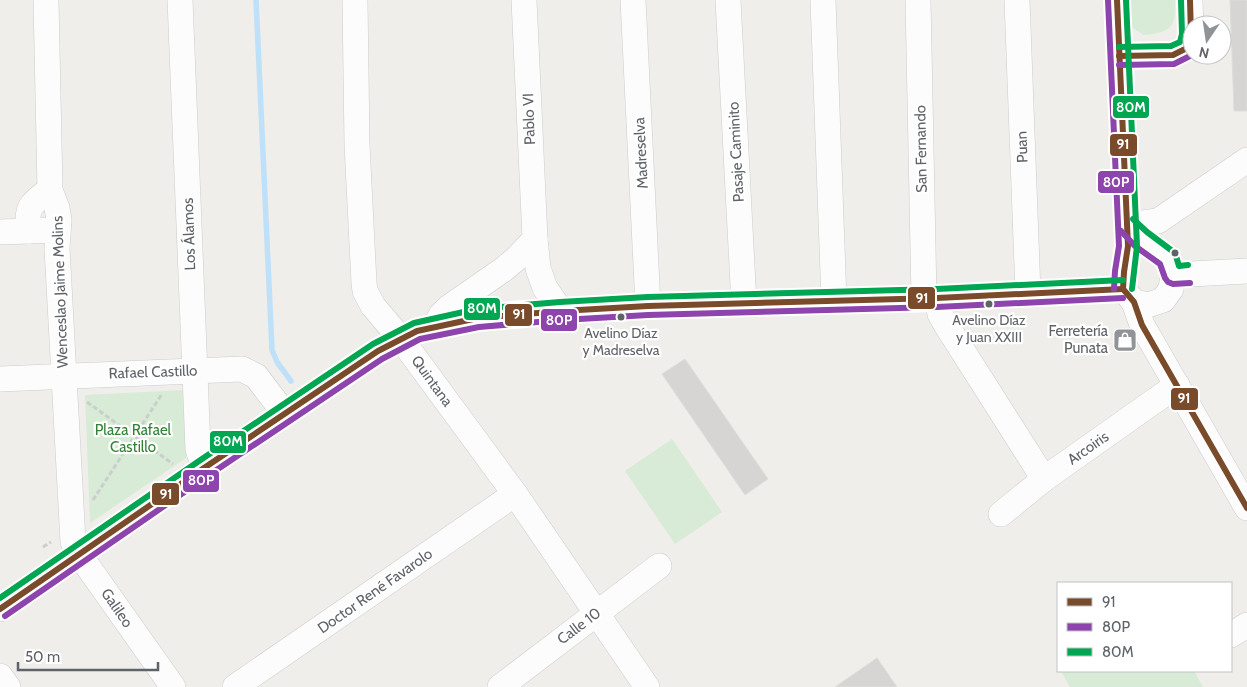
<svg xmlns="http://www.w3.org/2000/svg" width="1247" height="687" viewBox="0 0 1247 687" font-family="Cabin,sans-serif">
	<style>
		.green { fill: #d8ebd6 }
		.lines { fill: none; stroke-linecap: round; stroke-linejoin: round }
		.stream { stroke: #bfe0f9; stroke-width: 5.5 }
		.building { fill: #d6d5d3; stroke: #deddd9 }
		.minor-casing { stroke: #cbcccc; stroke-width: 26 }
		.path { stroke: #cacfcc; stroke-width: 3; stroke-dasharray: 5 2.5; stroke-linecap: butt }
		.minor { stroke: #fdfcfc; stroke-width: 25 }
		.bus-1-casing { stroke: #fff; stroke-width: 10 }
		.bus-2-casing { stroke: #fff; stroke-width: 10 }
		.bus-3-casing { stroke: #fff; stroke-width: 10 }
		.bus-1 { stroke: #7a4b2a; stroke-width: 6 }
		.bus-2 { stroke: #8e44ad; stroke-width: 6 }
		.bus-3 { stroke: #00a651; stroke-width: 6 }
		.bus-dot { fill: #5f6368; stroke: #fff; stroke-width: 2 }
		.labels { text-anchor: middle; dominant-baseline: central; stroke-width: 4.5; stroke-linejoin: round; paint-order: stroke }
		.bus-label { font-size: 14px; fill: #5f6368; stroke: #fff }
		.street-label { font-size: 15px; fill: #5f6368; stroke: #fff }
		.poi-label { font-size: 15px; fill: #5f6368; stroke: #fff; text-anchor: end }
		.park-label { font-size: 15px; fill: #348238; stroke: #fff }
		.line-badge { stroke: #fff; stroke-width: 2 }
		.badge-label { font-size: 14px; text-anchor: middle; font-weight: bold; fill: #fff }
	</style>
	<rect width="100%" height="100%" fill="#efeeea"/>
	<g class="green">
		<path d="M1130,0H1175C1176,28 1171,32 1144,35L1131,27Z"/>
		<polygon points="185,390 186,458 90,523 85,395"/>
		<polygon points="672,439 722,512 675,544 625,471"/>
		<polygon points="1061,671 1194,671 1203,687 1070,687"/>
	</g>
	<g class="lines">
		<polyline class="stream" points="256,0 272,350 277,362 291,381"/>
	</g>
	<g class="building">
		<polygon points="1230,0 1247,0 1247,111 1234,111"/>
		<polygon points="685,359 768,479 745,495 662,374"/>
		<polygon points="877,658 897,687 835,687"/>
	</g>
	<g class="lines">
		<g class="minor-casing">
			<g id="minor">
				<polyline points="46,0 50,190 57,208 59,220 57,248 73,542 79,554 173,687"/>
				<polyline points="180,0 198,449 204,468"/>
				<polyline points="355,0 357,145 364,283 365,291 373,306 401,339 515,494 647,687"/>
				<polyline points="633,0 648,306"/>
				<polyline points="728,0 744,304"/>
				<polyline points="823,0 834,301"/>
				<polyline points="918,0 924,298"/>
				<polyline points="1017,0 1028,293"/>
				<path d="M1117,0L1128,246C1126,261 1122,273 1123,289"/>
				<polyline points="1119,56 1173,55 1187,48 1191,35 1190,0"/>
				<polyline points="1127,225 1158,221 1247,160"/>
				<polyline points="1127,225 1141,239 1168,259 1173,275 1171,289 1163,300 1148,305 1134,302"/>
				<path d="M29,231C25,209 31,202 50,190"/>
				<polyline points="0,232 58,230"/>
				<polyline points="535,239 538,268 545,288 561,311"/>
				<polyline points="1173,275 1247,271"/>
				<polyline points="1123,289 1134,302 1142,325 1247,508"/>
				<polyline points="937,298 940,314 945,323 1044,479"/>
				<polyline points="435,326 441,315 448,308 504,269 517,258 535,239 524,0"/>
				<polyline points="0,379 242,369 256,376 285,414"/>
				<polyline points="1001,514 1044,479 1177,385"/>
				<polyline points="0,609 204,468 378,351 417,331 478,318 561,311 648,306 937,298 1123,289"/>
				<polyline points="1231,635 1247,625"/>
				<polyline points="0,676 8,687"/>
				<polyline points="235,687 515,494"/>
				<polyline points="500,687 659,566"/>
			</g>
		</g>
		<g class="path">
			<polyline points="87,402 173,464"/>
			<polyline points="93,500 162,394"/>
			<polyline points="43,547 51,542"/>
		</g>
		<use href="#minor" class="minor"/>
		<g class="bus-1-casing">
			<g id="bus-1">
				<polyline points="1117,0 1128,246 1124,272 1123,289"/>
				<polyline points="1119,56 1173,55 1187,48 1191,35 1190,0"/>
				<polyline points="1123,289 1134,302 1142,325 1247,508"/>
				<polyline points="0,609 204,468 378,351 417,331 478,318 561,311 648,306 937,298 1123,289"/>
			</g>
		</g>
		<g class="bus-2-casing">
			<g id="bus-2">
				<polyline points="1108,0 1119,246 1115,271 1114,289"/>
				<polyline points="1119,65 1174,64 1192,55"/>
				<polyline points="1121,231 1135,246 1160,264 1165,278 1168,282 1173,284 1190,283"/>
				<polyline points="5,616 209,475 382,359 420,339 479,327 562,320 648,315 937,307 1123,298"/>
			</g>
		</g>
		<g class="bus-3-casing">
			<g id="bus-3">
				<polyline points="1126,0 1137,246 1132,289"/>
				<polyline points="1119,47 1171,46 1180,42 1182,34 1181,0"/>
				<polyline points="1133,219 1147,232 1175,253 1179,266 1188,265"/>
				<polyline points="0,598 199,461 373,344 414,323 477,309 560,302 648,297 937,289 1123,280"/>
			</g>
		</g>
		<use href="#bus-1" class="bus-1"/>
		<use href="#bus-2" class="bus-2"/>
		<use href="#bus-3" class="bus-3"/>
	</g>
	<defs>
		<g id="shop-square" transform="scale(1.25)"><rect x="-9" y="-9" width="18" height="18" rx="4" fill="#919496" stroke="#fff"/><path d="M-5-2.5h2.3a2.7 3.5 0 0 1 5.4 0H5L5.5 6h-11ZM-1.5-2.5h3a1.5 2.3 0 0 0-3 0Z" fill="#fff"/></g>
	</defs>
	<g fill-rule="evenodd">
		<use href="#shop-square" x="1125" y="340"/>
	</g>
	<g class="bus-dot">
		<circle cx="1175" cy="253" r="4.5"/>
		<circle cx="989" cy="304" r="4.5"/>
		<circle cx="621" cy="317" r="4.5"/>
	</g>
	<g class="labels">
		<g class="bus-label">
			<text x="989" y="320">Avelino Díaz<tspan x="989" dy="17">y Juan XXIII</tspan></text>
			<text x="621" y="333">Avelino Díaz<tspan x="621" dy="17">y Madreselva</tspan></text>
		</g>
		<g class="street-label">
			<text transform="translate(529 119) rotate(-92)">Pablo VI</text>
			<text transform="translate(1022 147) rotate(-92)">Puan</text>
			<text transform="translate(921 149) rotate(-91)">San Fernando</text>
			<text transform="translate(736 152) rotate(-93)">Pasaje Caminito</text>
			<text transform="translate(641 153) rotate(-93)">Madreselva</text>
			<text transform="translate(189 234) rotate(-92)">Los Álamos</text>
			<text transform="translate(60 292) rotate(-92)">Wenceslao Jaime Molins</text>
			<text transform="translate(153 372) rotate(-2)">Rafael Castillo</text>
			<text transform="translate(432 381) rotate(54)">Quintana</text>
			<text transform="translate(1088 448) rotate(-35)">Arcoiris</text>
			<text transform="translate(375 591) rotate(-35)">Doctor René Favarolo</text>
			<text transform="translate(117 608) rotate(55)">Galileo</text>
			<text transform="translate(579 626) rotate(-37)">Calle 10</text>
		</g>
		<g class="poi-label">
			<text x="1108" y="331">Ferretería<tspan x="1108" dy="17">Punata</tspan></text>
		</g>
		<g class="park-label">
			<text x="133" y="430">Plaza Rafael<tspan x="133" dy="17">Castillo</tspan></text>
		</g>
	</g>
	<g class="line-badge">
		<rect x="1112" y="95" width="38" height="24" rx="5" fill="#00a651"/>
		<rect x="1109" y="133" width="29" height="24" rx="5" fill="#7a4b2a"/>
		<rect x="1097" y="170" width="38" height="24" rx="5" fill="#8e44ad"/>
		<rect x="907" y="286" width="29" height="24" rx="5" fill="#7a4b2a"/>
		<rect x="463" y="297" width="38" height="24" rx="5" fill="#00a651"/>
		<rect x="504" y="303" width="29" height="24" rx="5" fill="#7a4b2a"/>
		<rect x="540" y="308" width="38" height="24" rx="5" fill="#8e44ad"/>
		<rect x="1170" y="387" width="29" height="24" rx="5" fill="#7a4b2a"/>
		<rect x="209" y="430" width="38" height="24" rx="5" fill="#00a651"/>
		<rect x="182" y="469" width="38" height="24" rx="5" fill="#8e44ad"/>
		<rect x="151" y="482" width="29" height="24" rx="5" fill="#7a4b2a"/>
	</g>
	<g class="badge-label">
		<text x="1131" y="112">80M</text>
		<text x="1123" y="149">91</text>
		<text x="1116" y="187">80P</text>
		<text x="922" y="303">91</text>
		<text x="482" y="313">80M</text>
		<text x="519" y="319">91</text>
		<text x="559" y="325">80P</text>
		<text x="1184" y="403">91</text>
		<text x="228" y="446">80M</text>
		<text x="201" y="485">80P</text>
		<text x="166" y="499">91</text>
	</g>
	<rect x="1057" y="582" width="175" height="90" fill="#ffffff" stroke="#bfc1c3"/>
	<rect x="1067" y="598" width="25" height="8" fill="#7a4b2a" stroke="#bfc1c3"/>
	<text x="1102" y="607" font-size="15" fill="#5f6368">91</text>
	<rect x="1067" y="623" width="25" height="8" fill="#8e44ad" stroke="#bfc1c3"/>
	<text x="1102" y="632" font-size="15" fill="#5f6368">80P</text>
	<rect x="1067" y="648" width="25" height="8" fill="#00a651" stroke="#bfc1c3"/>
	<text x="1102" y="657" font-size="15" fill="#5f6368">80M</text>
	<g transform="translate(1207 40) rotate(193)"><circle r="24" fill="#ffffff" stroke="#bfc1c3"/>
	<path d="M0-4L9 19L0 12L-9 19Z" fill="#919496"/>
	<text y="-8" font-size="14" font-weight="bold" text-anchor="middle" fill="#5f6368">N</text>
	</g>
	<path d="M18 662v8h140v-8" fill="none" stroke="#5f6368" stroke-width="2.5"/>
	<text x="25" y="662" font-size="15" fill="#5f6368" stroke="#ffffff" stroke-width="4" paint-order="stroke">50 m</text>
</svg>
